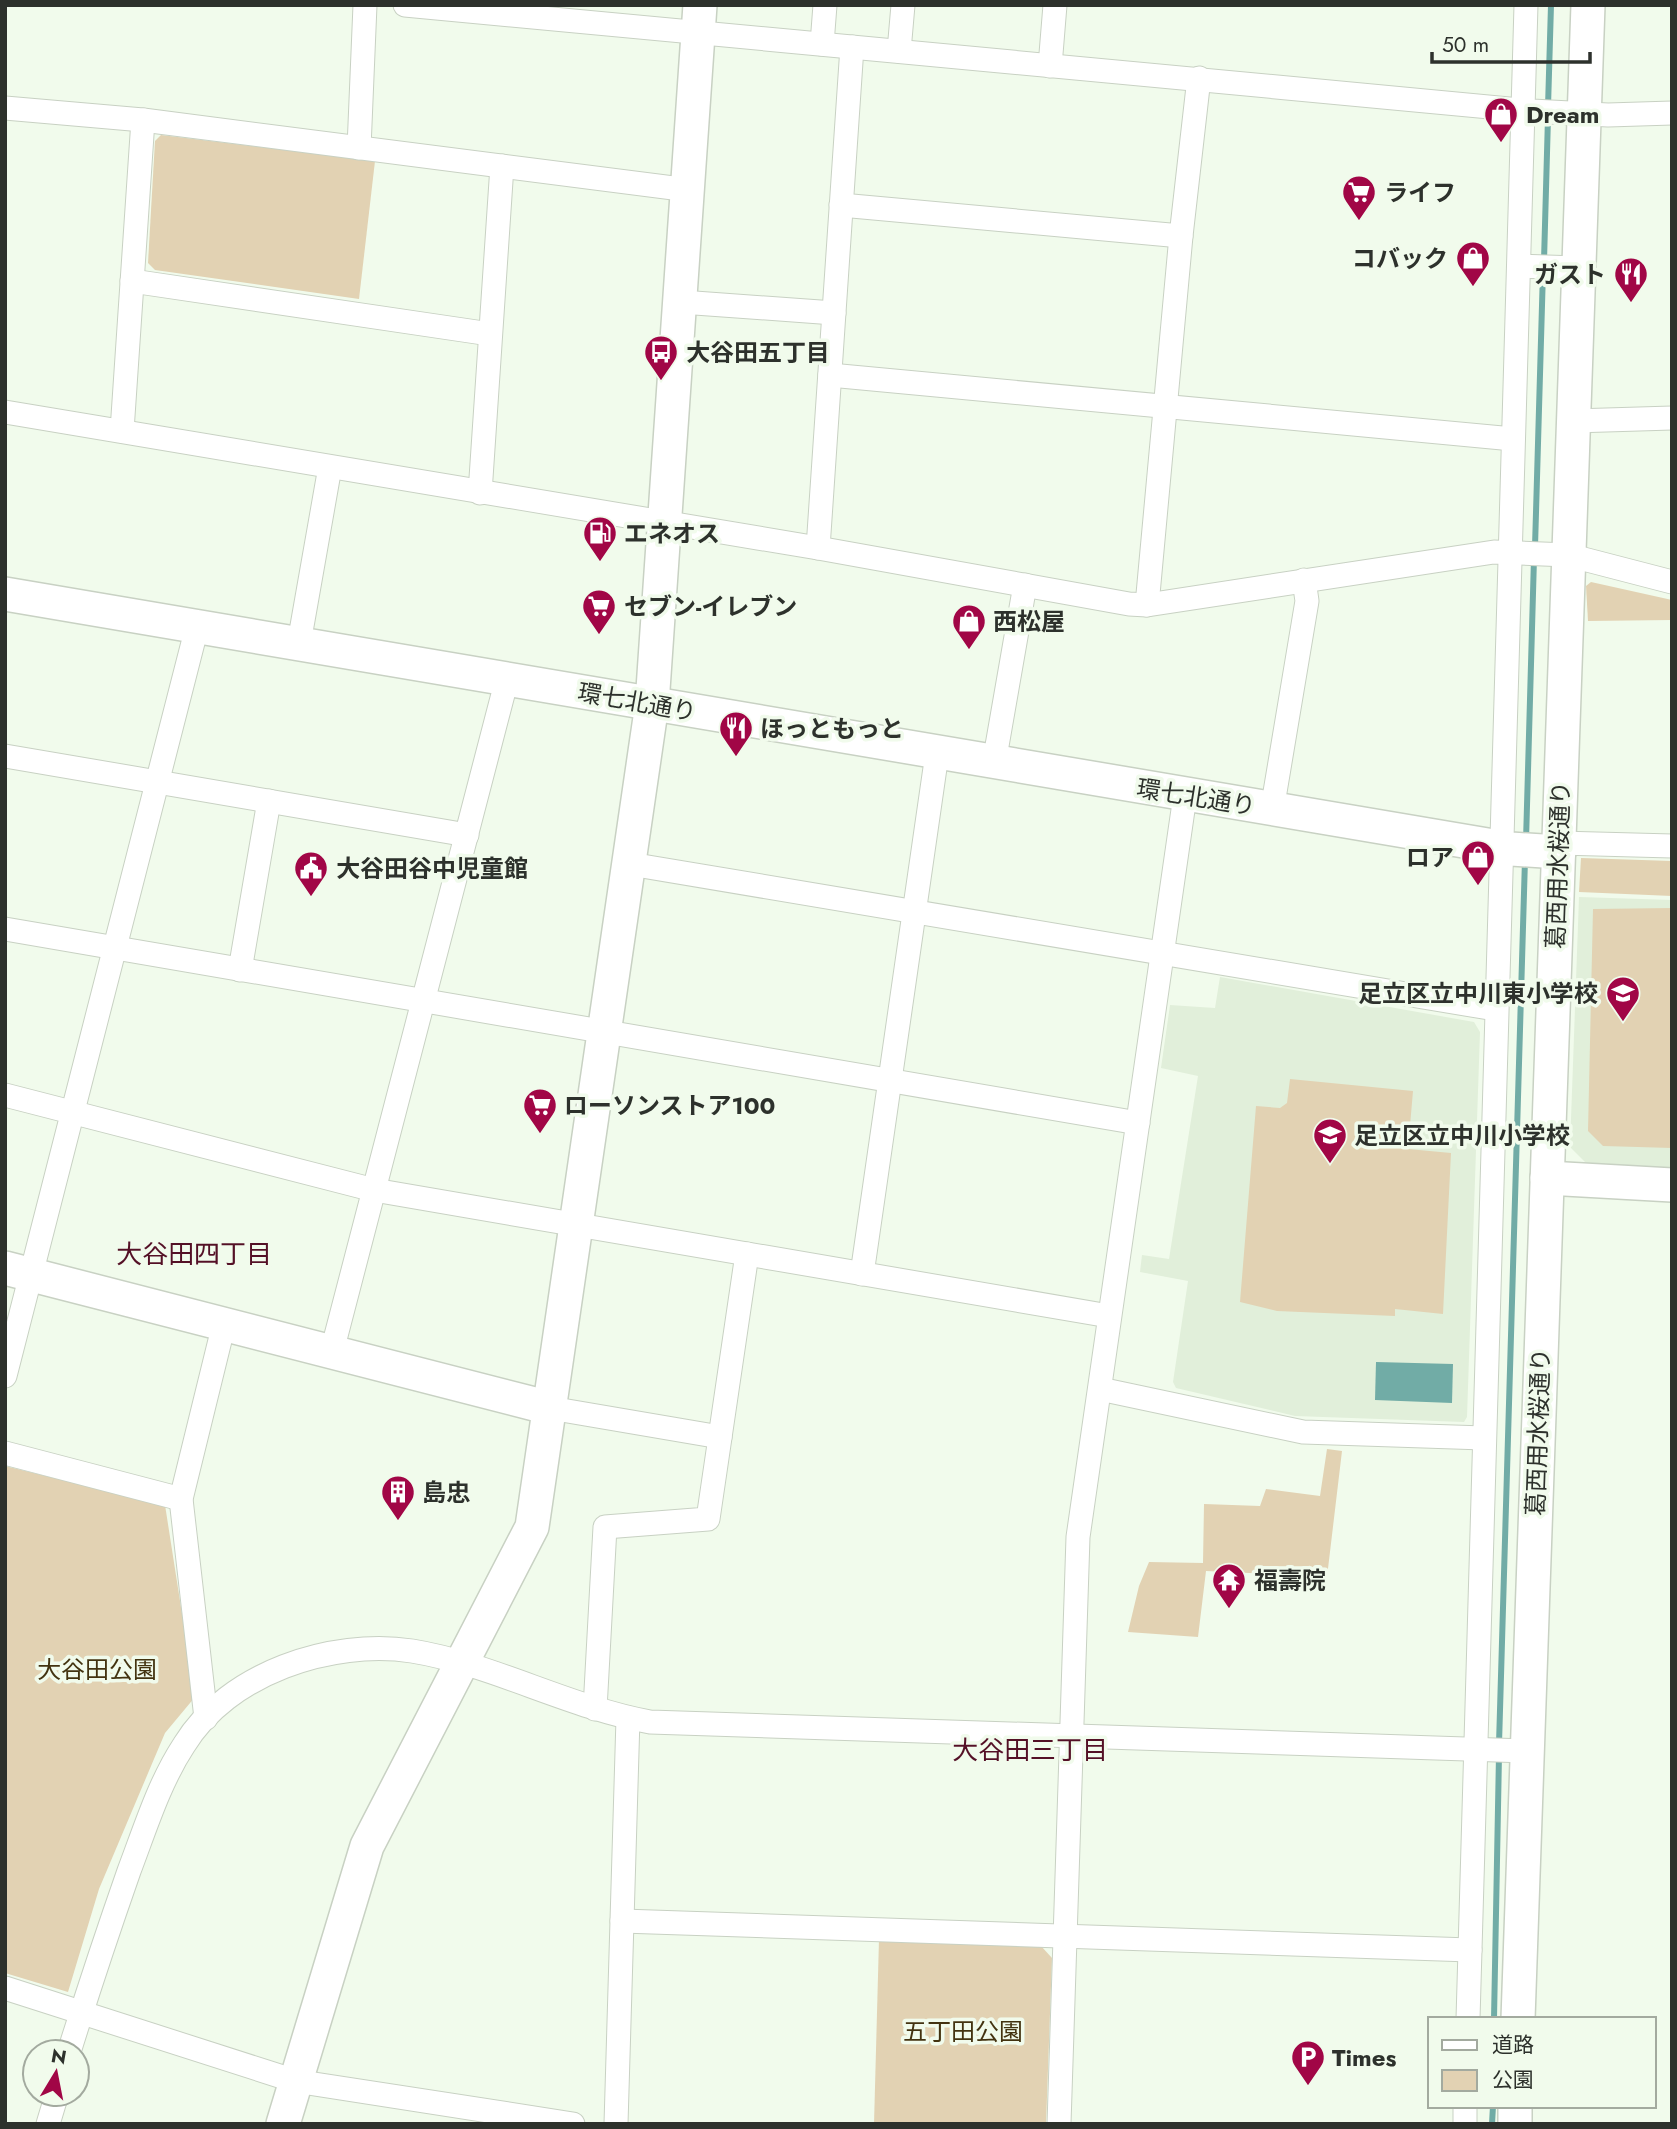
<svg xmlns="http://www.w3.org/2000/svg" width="1677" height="2129" viewBox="0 0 1677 2129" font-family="Jost,'Noto Sans JP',sans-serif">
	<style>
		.built { fill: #e1efda }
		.green { fill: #e2d2b3 }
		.water { fill: #71aca6 }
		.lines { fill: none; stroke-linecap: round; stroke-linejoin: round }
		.stream { stroke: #71aca6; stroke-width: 6 }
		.street-casing { stroke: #c8d1c3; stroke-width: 25 }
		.secondary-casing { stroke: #c8d1c3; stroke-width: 36 }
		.street { stroke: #fff; stroke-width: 23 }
		.secondary { stroke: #fff; stroke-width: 33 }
		.labels { text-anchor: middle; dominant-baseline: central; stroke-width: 7; stroke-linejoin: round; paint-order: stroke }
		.poi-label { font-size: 24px; font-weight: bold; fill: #2d312c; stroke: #f1fbec; text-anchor: start }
		.street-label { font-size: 24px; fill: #2d312c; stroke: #f1fbec }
		.park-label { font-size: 24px; fill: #433310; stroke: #f1fbec }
		.neighbourhood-label { font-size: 26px; fill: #541026; stroke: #f1fbec }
	</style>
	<rect width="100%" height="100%" fill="#f1fbec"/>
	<g class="built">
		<polygon points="1579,897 1672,900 1672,1170 1589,1166 1570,1147"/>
		<polygon points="1220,977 1474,1022 1480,1032 1467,1417 1464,1422 1295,1416 1176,1388 1173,1382 1188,1281 1140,1272 1142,1255 1169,1259 1198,1076 1161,1068 1170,1005 1215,1008"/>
	</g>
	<g class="green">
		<polygon points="161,135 375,161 359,299 155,270 148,263 155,141"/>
		<polygon points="1591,582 1672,600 1672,620 1588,621 1586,586"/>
		<polygon points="1581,858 1672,861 1672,896 1579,892"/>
		<polygon points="1672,908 1672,1148 1603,1146 1588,1131 1593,909"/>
		<polygon points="1290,1079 1413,1091 1408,1149 1451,1153 1443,1314 1395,1309 1395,1316 1277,1311 1240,1302 1256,1106 1280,1108 1287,1103"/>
		<polygon points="1327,1449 1342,1451 1327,1577 1272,1569 1271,1574 1206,1571 1198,1637 1128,1632 1139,1586 1149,1562 1203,1563 1204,1504 1260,1506 1266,1489 1320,1496"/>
		<polygon points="5,1466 165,1505 195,1697 165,1733 99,1889 68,1992 5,1973"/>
		<polygon points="879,1939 1041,1946 1052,1958 1046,2124 874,2124"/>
	</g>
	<polygon class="water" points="1376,1362 1453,1364 1452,1403 1375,1400"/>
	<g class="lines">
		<g class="stream">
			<polyline points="1548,107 1551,5"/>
			<polyline points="1544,261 1548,117"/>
			<polyline points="1535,547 1543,271"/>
			<polyline points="1526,841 1534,558"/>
			<polyline points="1499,1744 1525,859"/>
			<polyline points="1494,2019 1499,1755"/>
			<polyline points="1492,2124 1493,2106"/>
		</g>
		<g class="street-casing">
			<g id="street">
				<polyline points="405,5 1532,111 1608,115 1672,113"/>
				<polyline points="822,44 825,5"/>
				<polyline points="899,51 903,5"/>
				<polyline points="1050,66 1055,5"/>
				<polyline points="5,108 143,120 689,190"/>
				<polyline points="359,148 365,5"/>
				<polyline points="841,205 1181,236"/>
				<polyline points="1520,266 1578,268"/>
				<polyline points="132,281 490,334"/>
				<polyline points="681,302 834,313"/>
				<polyline points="830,375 1513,439"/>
				<polyline points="5,412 818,548 1129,604 1147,605 1494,552 1568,555 1672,582"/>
				<polyline points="1573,421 1672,418"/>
				<polyline points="122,431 143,120"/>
				<polyline points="480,493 502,166"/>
				<polyline points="818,548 852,47"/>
				<polyline points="1147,605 1181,236 1199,78"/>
				<polyline points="299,643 330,467"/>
				<polyline points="5,756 467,835"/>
				<polyline points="994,763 1025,585"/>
				<polyline points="1272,810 1307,601 1304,580"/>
				<polyline points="1559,843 1672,846"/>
				<polyline points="630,864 1495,1009"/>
				<polyline points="5,929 1138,1123"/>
				<polyline points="240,970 269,801"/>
				<polyline points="5,1095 374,1190 1109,1316"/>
				<polyline points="862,1274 937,754"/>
				<polyline points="332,1351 507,679"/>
				<polyline points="5,1376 197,627"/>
				<polyline points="1100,1389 1303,1432 1484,1438"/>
				<polyline points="550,1408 720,1437"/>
				<polyline points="5,1453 181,1499"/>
				<polyline points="595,1709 605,1527 708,1519 747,1254"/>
				<polyline points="206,1718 181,1499 224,1324"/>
				<polyline points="622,1921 1470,1950"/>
				<polyline points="5,1988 295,2081 573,2124"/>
				<polyline points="1468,2019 1526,5"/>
				<path d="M69,2052C88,1991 108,1931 129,1871C145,1829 159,1783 184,1745C228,1673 331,1639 412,1651C492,1664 568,1707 650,1722L1527,1751"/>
				<polyline points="48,2124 57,2094"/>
				<polyline points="616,2124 628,1718"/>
				<polyline points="1059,2124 1078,1537 1185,796"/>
				<polyline points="1465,2124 1465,2106"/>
			</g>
		</g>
		<g class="secondary-casing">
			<g id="secondary">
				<polyline points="5,594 1511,849 1559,852"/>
				<polyline points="1547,1178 1672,1185"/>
				<polyline points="5,1268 550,1408"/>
				<polyline points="1518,2019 1588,5"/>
				<polyline points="283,2124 367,1846 532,1527 652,704 700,5"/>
				<polyline points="1515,2124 1515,2106"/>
			</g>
		</g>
		<use href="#street" class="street"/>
		<use href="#secondary" class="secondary"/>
	</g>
	<defs>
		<g id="shop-pin" transform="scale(1.75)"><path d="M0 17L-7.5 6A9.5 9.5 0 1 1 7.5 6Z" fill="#a10646" stroke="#f1fbec"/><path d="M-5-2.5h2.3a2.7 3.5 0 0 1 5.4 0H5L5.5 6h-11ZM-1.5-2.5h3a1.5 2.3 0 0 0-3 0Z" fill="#fff"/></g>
		<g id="supermarket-pin" transform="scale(1.75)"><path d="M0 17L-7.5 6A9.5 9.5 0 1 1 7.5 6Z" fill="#a10646" stroke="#f1fbec"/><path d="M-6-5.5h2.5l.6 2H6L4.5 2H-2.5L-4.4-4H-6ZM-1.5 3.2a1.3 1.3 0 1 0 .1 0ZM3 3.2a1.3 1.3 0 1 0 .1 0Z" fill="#fff"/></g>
		<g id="restaurant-pin" transform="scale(1.75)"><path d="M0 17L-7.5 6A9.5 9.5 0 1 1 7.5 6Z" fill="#a10646" stroke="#f1fbec"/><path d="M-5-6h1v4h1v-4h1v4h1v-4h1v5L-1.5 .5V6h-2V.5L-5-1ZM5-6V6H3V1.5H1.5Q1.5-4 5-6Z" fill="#fff"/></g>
		<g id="bus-pin" transform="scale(1.75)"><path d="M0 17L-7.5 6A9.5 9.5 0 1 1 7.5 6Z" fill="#a10646" stroke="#f1fbec"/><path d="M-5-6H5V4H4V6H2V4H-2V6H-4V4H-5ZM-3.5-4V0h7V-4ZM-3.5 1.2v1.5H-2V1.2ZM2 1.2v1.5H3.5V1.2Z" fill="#fff"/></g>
		<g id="fuel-pin" transform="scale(1.75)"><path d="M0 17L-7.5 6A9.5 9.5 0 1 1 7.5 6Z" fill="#a10646" stroke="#f1fbec"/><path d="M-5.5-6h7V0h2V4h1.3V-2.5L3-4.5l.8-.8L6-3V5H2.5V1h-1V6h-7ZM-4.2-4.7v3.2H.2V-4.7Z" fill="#fff"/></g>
		<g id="civic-pin" transform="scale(1.75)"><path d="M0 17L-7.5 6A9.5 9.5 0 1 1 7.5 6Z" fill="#a10646" stroke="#f1fbec"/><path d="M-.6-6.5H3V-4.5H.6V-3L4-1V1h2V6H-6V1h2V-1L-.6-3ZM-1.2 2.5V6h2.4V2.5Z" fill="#fff"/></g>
		<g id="school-pin" transform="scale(1.75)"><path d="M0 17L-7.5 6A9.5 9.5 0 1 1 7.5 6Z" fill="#a10646" stroke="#f1fbec"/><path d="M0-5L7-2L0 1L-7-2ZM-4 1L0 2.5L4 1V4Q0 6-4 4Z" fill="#fff"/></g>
		<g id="building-pin" transform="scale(1.75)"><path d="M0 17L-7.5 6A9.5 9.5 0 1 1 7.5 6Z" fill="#a10646" stroke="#f1fbec"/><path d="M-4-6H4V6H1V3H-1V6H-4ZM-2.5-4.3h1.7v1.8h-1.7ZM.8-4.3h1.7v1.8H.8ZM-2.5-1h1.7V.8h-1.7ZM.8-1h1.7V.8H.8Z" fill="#fff"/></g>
		<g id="temple-pin" transform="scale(1.75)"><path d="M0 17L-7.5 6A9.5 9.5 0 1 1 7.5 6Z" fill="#a10646" stroke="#f1fbec"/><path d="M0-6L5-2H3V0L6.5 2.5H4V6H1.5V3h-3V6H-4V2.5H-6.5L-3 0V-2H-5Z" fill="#fff"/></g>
		<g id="parking-pin" transform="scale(1.75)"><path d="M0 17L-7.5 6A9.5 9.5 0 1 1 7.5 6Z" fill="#a10646" stroke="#f1fbec"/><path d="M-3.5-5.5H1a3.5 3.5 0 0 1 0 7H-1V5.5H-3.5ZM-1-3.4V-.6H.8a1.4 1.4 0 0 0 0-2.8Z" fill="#fff"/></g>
	</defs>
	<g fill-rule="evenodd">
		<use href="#shop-pin" x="1501" y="114"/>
		<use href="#supermarket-pin" x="1359" y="192"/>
		<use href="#shop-pin" x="1473" y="258"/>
		<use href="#restaurant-pin" x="1631" y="274"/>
		<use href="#bus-pin" x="661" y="352"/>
		<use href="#fuel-pin" x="600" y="533"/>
		<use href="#supermarket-pin" x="599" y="606"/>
		<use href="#shop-pin" x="969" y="621"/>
		<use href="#restaurant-pin" x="736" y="728"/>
		<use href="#shop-pin" x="1478" y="857"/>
		<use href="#civic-pin" x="311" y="868"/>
		<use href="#school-pin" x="1623" y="993"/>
		<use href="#supermarket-pin" x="540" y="1105"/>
		<use href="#school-pin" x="1330" y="1135"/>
		<use href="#building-pin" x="398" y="1492"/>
		<use href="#temple-pin" x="1229" y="1580"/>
		<use href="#parking-pin" x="1308" y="2057"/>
	</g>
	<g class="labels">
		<g class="poi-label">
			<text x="1526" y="114">Dream</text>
			<text x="1384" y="192">ライフ</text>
			<text x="1448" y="258" text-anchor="end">コバック</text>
			<text x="1606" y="274" text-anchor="end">ガスト</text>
			<text x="686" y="352">大谷田五丁目</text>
			<text x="624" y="533">エネオス</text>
			<text x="624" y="606">セブン-イレブン</text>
			<text x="993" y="621">西松屋</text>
			<text x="760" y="728">ほっともっと</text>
			<text x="1454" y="857" text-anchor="end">ロア</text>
			<text x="336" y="868">大谷田谷中児童館</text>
			<text x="1598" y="993" text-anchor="end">足立区立中川東小学校</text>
			<text x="564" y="1105">ローソンストア100</text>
			<text x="1354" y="1135">足立区立中川小学校</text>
			<text x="422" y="1492">島忠</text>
			<text x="1254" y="1580">福壽院</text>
			<text x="1332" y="2057">Times</text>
		</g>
		<g class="street-label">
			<text transform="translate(637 702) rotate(10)">環七北通り</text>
			<text transform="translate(1196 797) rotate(9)">環七北通り</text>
			<text transform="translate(1558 865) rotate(-88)">葛西用水桜通り</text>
			<text transform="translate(1538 1432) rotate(-88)">葛西用水桜通り</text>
		</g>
		<g class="park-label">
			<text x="97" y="1669">大谷田公園</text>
			<text x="963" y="2031">五丁田公園</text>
		</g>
		<g class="neighbourhood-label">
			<text x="194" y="1254">大谷田四丁目</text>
			<text x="1030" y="1750">大谷田三丁目</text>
		</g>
	</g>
	<rect width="1677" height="2129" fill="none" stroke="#2d312c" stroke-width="14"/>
	<rect x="1428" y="2017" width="228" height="91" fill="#f1fbec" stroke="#a3aa9f" stroke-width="2"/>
	<rect x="1442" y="2040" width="35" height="10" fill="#ffffff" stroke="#a3aa9f" stroke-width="2"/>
	<text x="1492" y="2052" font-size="21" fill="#2d312c">道路</text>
	<rect x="1442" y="2070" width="35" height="21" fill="#e2d2b3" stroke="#a3aa9f" stroke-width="2"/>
	<text x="1492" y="2087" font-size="21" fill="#2d312c">公園</text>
	<g transform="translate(56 2073) rotate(10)"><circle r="33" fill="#f1fbec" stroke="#a3aa9f" stroke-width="2"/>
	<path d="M0-5L12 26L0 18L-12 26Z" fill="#a10646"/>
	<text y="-10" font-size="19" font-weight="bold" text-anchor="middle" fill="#2d312c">N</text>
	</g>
	<path d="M1432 52v10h158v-10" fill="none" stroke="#2d312c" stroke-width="3.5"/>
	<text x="1442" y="52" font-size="21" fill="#2d312c" stroke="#f1fbec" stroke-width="5" paint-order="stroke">50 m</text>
</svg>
